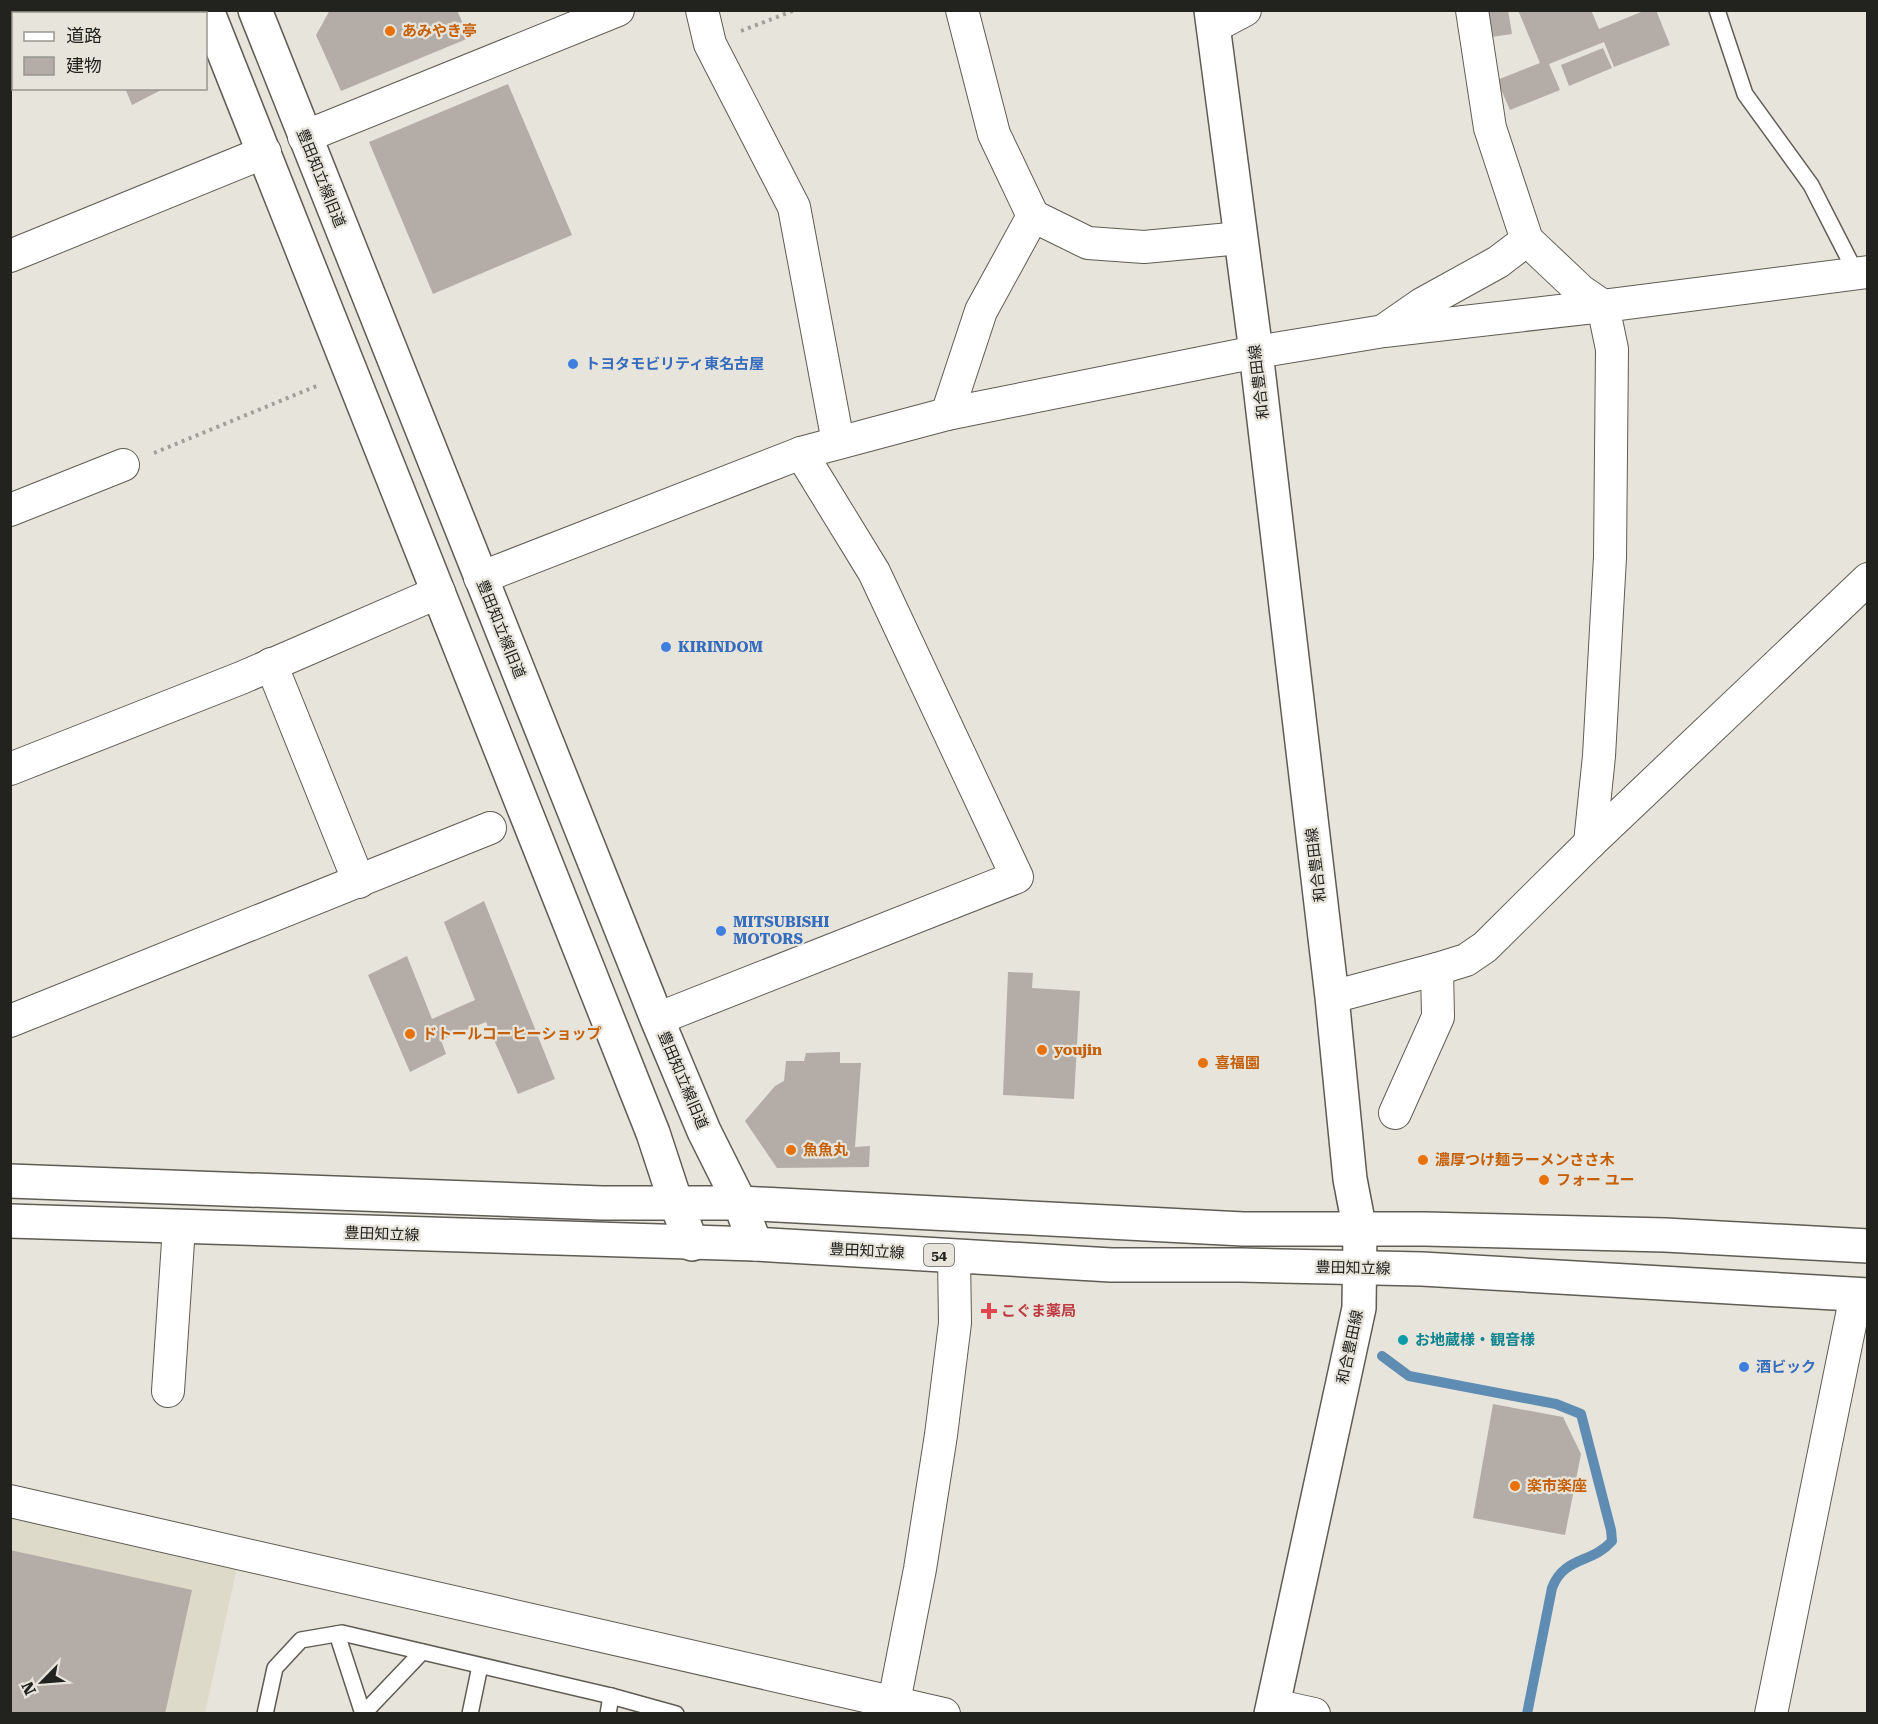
<svg xmlns="http://www.w3.org/2000/svg" width="1878" height="1724" viewBox="0 0 1878 1724" font-family="'Roboto Serif','Noto Sans JP',serif">
	<style>
		.built { fill: #dedaca }
		.lines { fill: none; stroke-linecap: round; stroke-linejoin: round }
		.stream { stroke: #5f8cb3; stroke-width: 10 }
		.building { fill: #b4ada7 }
		.lane-casing { stroke: #5e5c54; stroke-width: 18 }
		.street-casing { stroke: #5e5c54; stroke-width: 34 }
		.secondary-casing { stroke: #5e5c54; stroke-width: 36 }
		.primary-casing { stroke: #5e5c54; stroke-width: 36 }
		.path { stroke: #a09f98; stroke-width: 4; stroke-dasharray: 3 4.5; stroke-linecap: butt }
		.lane { stroke: #fff; stroke-width: 15 }
		.street { stroke: #fff; stroke-width: 32 }
		.secondary { stroke: #fff; stroke-width: 33 }
		.primary { stroke: #fff; stroke-width: 33 }
		.food-dot { fill: #e8710a; stroke: #e6e4db; stroke-width: 2 }
		.shop-dot { fill: #3f7fe0; stroke: #e6e4db; stroke-width: 2 }
		.health-dot { fill: #e0444e; stroke: #e6e4db; stroke-width: 2 }
		.culture-dot { fill: #0f9aa8; stroke: #e6e4db; stroke-width: 2 }
		.labels { text-anchor: middle; dominant-baseline: central; stroke-width: 4.5; stroke-linejoin: round; paint-order: stroke }
		.shield { fill: #e6e4db; stroke: #5d5c57; stroke-width: 1.5 }
		.shield-label { font-size: 14px; font-weight: bold; fill: #22221e }
		.food-label { font-size: 15px; font-weight: bold; fill: #c56008; stroke: #e6e4db; text-anchor: start }
		.street-label { font-size: 15px; fill: #22221e; stroke: #e6e4db }
		.shop-label { font-size: 15px; font-weight: bold; fill: #366cbe; stroke: #e6e4db; text-anchor: start }
		.health-label { font-size: 15px; font-weight: bold; fill: #be3a42; stroke: #e6e4db; text-anchor: start }
		.culture-label { font-size: 15px; font-weight: bold; fill: #0d838f; stroke: #e6e4db; text-anchor: start }
	</style>
	<rect width="100%" height="100%" fill="#e6e4db"/>
	<polygon class="built" points="11,1507 239,1558 205,1713 11,1714"/>
	<g class="lines">
		<path class="stream" d="M1382,1356L1409,1376L1556,1404L1581,1414L1611,1530L1612,1541C1592,1564 1564,1556 1552,1588L1527,1714"/>
	</g>
	<g class="building">
		<polygon points="63,10 159,10 160,14 64,14"/>
		<polygon points="330,10 457,10 469,38 341,91 316,35"/>
		<polygon points="1481,10 1508,10 1512,34 1485,38"/>
		<polygon points="1518,10 1591,10 1599,29 1646,10 1656,10 1670,45 1614,67 1604,42 1549,64 1560,90 1510,110 1497,80 1540,63"/>
		<polygon points="1603,48 1612,68 1569,86 1561,65"/>
		<polygon points="508,84 572,235 433,294 369,142"/>
		<polygon points="125,88 165,88 132,105"/>
		<polygon points="484,901 555,1079 518,1094 486,1022 441,1040 446,1054 410,1072 368,975 407,956 432,1019 475,1000 444,922"/>
		<polygon points="1008,972 1033,973 1032,988 1080,991 1074,1099 1003,1095"/>
		<polygon points="840,1052 840,1063 861,1063 855,1147 870,1146 869,1167 777,1168 745,1121 775,1086 784,1081 786,1061 804,1061 806,1053"/>
		<polygon points="1493,1404 1563,1417 1581,1454 1565,1535 1473,1518"/>
		<polygon points="10,1550 192,1590 165,1714 10,1714"/>
	</g>
	<g class="lines">
		<g class="lane-casing">
			<g id="lane">
				<polyline points="1717,10 1745,94 1811,185 1856,273"/>
				<polyline points="337,1634 363,1714"/>
				<polyline points="265,1714 275,1668 301,1640 342,1633 611,1696 676,1714"/>
				<polyline points="363,1714 422,1652"/>
				<polyline points="470,1714 480,1666"/>
				<polyline points="608,1714 611,1696"/>
			</g>
		</g>
		<g class="street-casing">
			<g id="street">
				<polyline points="702,10 710,44 794,207 838,442"/>
				<polyline points="1472,10 1490,128 1527,240 1581,291 1603,306 1612,349 1610,557 1599,756 1590,843"/>
				<polyline points="1213,27 1245,10"/>
				<polyline points="304,137 618,10"/>
				<polyline points="1033,216 1088,243 1144,247 1241,238"/>
				<polyline points="10,256 265,152"/>
				<polyline points="1386,329 1422,304 1498,262 1527,240"/>
				<polyline points="947,414 981,311 1033,216 994,134 962,10"/>
				<polyline points="10,510 123,465"/>
				<polyline points="480,578 801,453 947,414 1256,352 1384,331 1603,306 1868,272"/>
				<polyline points="271,664 359,882"/>
				<polyline points="10,769 241,678 439,592"/>
				<polyline points="1332,997 1437,969"/>
				<polyline points="657,1019 1017,877 874,572 801,453"/>
				<polyline points="10,1021 490,828"/>
				<polyline points="1395,1113 1438,1017 1437,969 1466,960 1485,947 1590,843 1868,579"/>
				<polyline points="168,1391 179,1227"/>
				<polyline points="10,1501 944,1714"/>
				<polyline points="894,1702 920,1569 941,1435 955,1323 954,1256"/>
				<polyline points="1273,1705 1314,1714"/>
				<polyline points="1771,1714 1856,1295"/>
			</g>
		</g>
		<g class="secondary-casing">
			<g id="secondary">
				<polyline points="207,10 653,1133 676,1203 692,1244"/>
				<polyline points="255,10 657,1019 704,1131 740,1203 755,1244"/>
				<polyline points="1211,10 1256,352 1332,997 1350,1179 1360,1231 1359,1308 1271,1714"/>
			</g>
		</g>
		<g class="primary-casing">
			<g id="primary">
				<polyline points="10,1181 602,1203 740,1203 1243,1229 1425,1229 1665,1235 1868,1246"/>
				<polyline points="10,1221 755,1244 1111,1265 1241,1265 1422,1269 1868,1295"/>
			</g>
		</g>
		<g class="path">
			<polyline points="741,31 795,10"/>
			<polyline points="154,453 319,385"/>
		</g>
		<use href="#lane" class="lane"/>
		<use href="#street" class="street"/>
		<use href="#secondary" class="secondary"/>
		<use href="#primary" class="primary"/>
	</g>
	<g class="food-dot">
		<circle cx="390" cy="31" r="6"/>
		<circle cx="410" cy="1034" r="6"/>
		<circle cx="1042" cy="1050" r="6"/>
		<circle cx="1203" cy="1063" r="6"/>
		<circle cx="791" cy="1150" r="6"/>
		<circle cx="1423" cy="1160" r="6"/>
		<circle cx="1544" cy="1180" r="6"/>
		<circle cx="1515" cy="1486" r="6"/>
	</g>
	<g class="shop-dot">
		<circle cx="573" cy="364" r="6"/>
		<circle cx="666" cy="647" r="6"/>
		<circle cx="721" cy="931" r="6"/>
		<circle cx="1744" cy="1367" r="6"/>
	</g>
	<path class="health-dot" d="M986 1302h6v6h6v6h-6v6h-6v-6h-6v-6h6z"/>
	<circle class="culture-dot" cx="1403" cy="1340" r="6"/>
	<g class="labels">
		<rect class="shield" x="924" y="1244" width="30" height="22" rx="4.5"/>
		<g class="shield-label">
			<text x="939" y="1255">54</text>
		</g>
		<g class="food-label">
			<text x="402" y="31">あみやき亭</text>
			<text x="422" y="1034">ドトールコーヒーショップ</text>
			<text x="1054" y="1050">youjin</text>
			<text x="1215" y="1063">喜福園</text>
			<text x="803" y="1150">魚魚丸</text>
			<text x="1435" y="1160">濃厚つけ麺ラーメンささ木</text>
			<text x="1556" y="1180">フォー ユー</text>
			<text x="1527" y="1486">楽市楽座</text>
		</g>
		<g class="street-label">
			<text transform="translate(321 178) rotate(68)">豊田知立線旧道</text>
			<text transform="translate(1259 382) rotate(-97)">和合豊田線</text>
			<text transform="translate(501 629) rotate(68)">豊田知立線旧道</text>
			<text transform="translate(1316 865) rotate(-97)">和合豊田線</text>
			<text transform="translate(683 1080) rotate(67)">豊田知立線旧道</text>
			<text transform="translate(382 1234) rotate(2)">豊田知立線</text>
			<text transform="translate(867 1251) rotate(3)">豊田知立線</text>
			<text transform="translate(1353 1268) rotate(1)">豊田知立線</text>
			<text transform="translate(1350 1347) rotate(-78)">和合豊田線</text>
		</g>
		<g class="shop-label">
			<text x="585" y="364">トヨタモビリティ東名古屋</text>
			<text x="678" y="647">KIRINDOM</text>
			<text x="733" y="922">MITSUBISHI<tspan x="733" dy="17">MOTORS</tspan></text>
			<text x="1756" y="1367">酒ビック</text>
		</g>
		<g class="health-label">
			<text x="1001" y="1311">こぐま薬局</text>
		</g>
		<g class="culture-label">
			<text x="1415" y="1340">お地蔵様・観音様</text>
		</g>
	</g>
	<rect width="1878" height="1724" fill="none" stroke="#22221e" stroke-width="24"/>
	<rect x="12" y="12" width="195" height="78" fill="#e6e4db" stroke="#98968f" stroke-width="1.5"/>
	<rect x="24" y="32" width="30" height="9" fill="#ffffff" stroke="#98968f" stroke-width="1.5"/>
	<text x="66" y="42" font-size="18" fill="#22221e">道路</text>
	<rect x="24" y="57" width="30" height="18" fill="#b4ada7" stroke="#98968f" stroke-width="1.5"/>
	<text x="66" y="72" font-size="18" fill="#22221e">建物</text>
	<g transform="translate(42 1682) rotate(245)" stroke="#e6e4db" stroke-width="4.5" paint-order="stroke">
	<path d="M0-4.5L10 22L0 15L-10 22Z" fill="#22221e"/>
	<text y="-9" font-size="16" font-weight="bold" text-anchor="middle" fill="#22221e">N</text>
	</g>
</svg>
